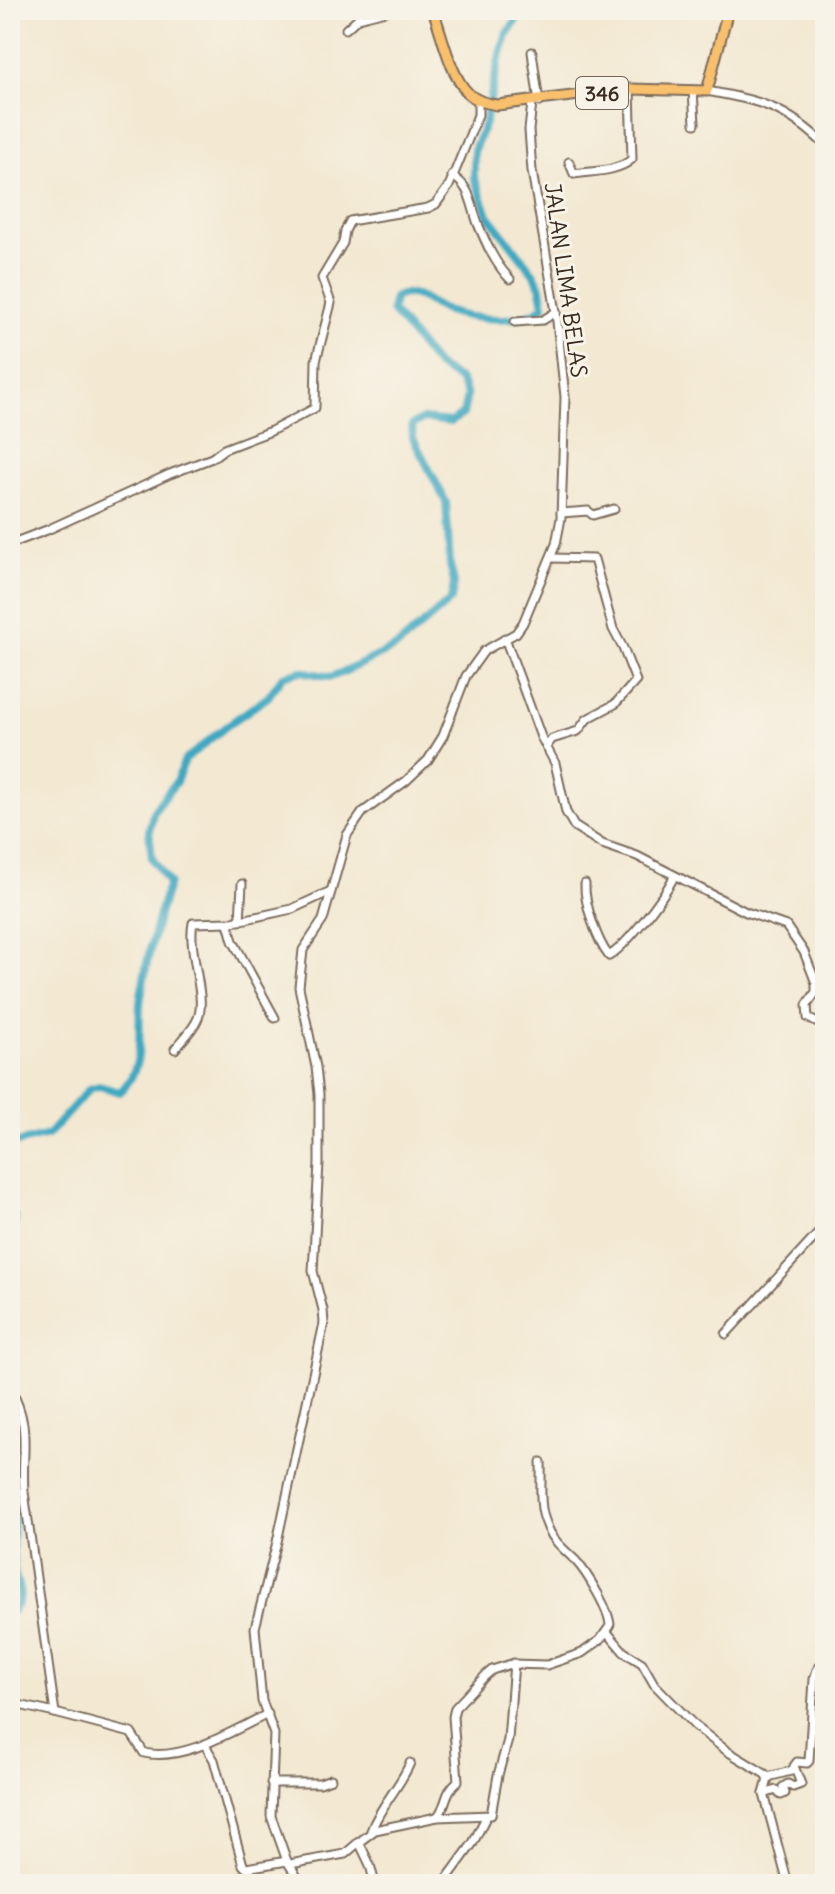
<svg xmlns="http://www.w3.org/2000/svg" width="835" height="1894" viewBox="0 0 835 1894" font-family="Delius,sans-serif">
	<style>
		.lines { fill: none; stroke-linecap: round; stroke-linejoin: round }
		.river { stroke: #41a9c1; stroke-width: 8 }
		.minor-casing { stroke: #7b6c5d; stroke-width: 11 }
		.major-casing { stroke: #7b6c5d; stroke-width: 13 }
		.minor { stroke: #fff; stroke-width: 7 }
		.major { stroke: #f8bf6c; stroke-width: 9 }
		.labels { text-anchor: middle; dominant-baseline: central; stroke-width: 6; stroke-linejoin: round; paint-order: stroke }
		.shield { fill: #f7f3e8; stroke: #73665b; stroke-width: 2 }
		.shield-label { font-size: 20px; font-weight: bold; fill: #3b2a1e }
		.street-label { font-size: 22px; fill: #3b2a1e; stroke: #f7f3e8 }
	</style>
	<rect width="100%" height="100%" fill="#f7f3e8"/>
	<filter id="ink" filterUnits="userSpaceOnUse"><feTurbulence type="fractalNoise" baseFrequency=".0125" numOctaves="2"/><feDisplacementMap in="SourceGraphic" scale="16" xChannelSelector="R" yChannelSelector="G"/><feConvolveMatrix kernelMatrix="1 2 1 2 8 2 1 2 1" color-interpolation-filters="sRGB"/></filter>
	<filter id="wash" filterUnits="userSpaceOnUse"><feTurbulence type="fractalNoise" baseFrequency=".006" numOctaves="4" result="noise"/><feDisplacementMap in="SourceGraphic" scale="32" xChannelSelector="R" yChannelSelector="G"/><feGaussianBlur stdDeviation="1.8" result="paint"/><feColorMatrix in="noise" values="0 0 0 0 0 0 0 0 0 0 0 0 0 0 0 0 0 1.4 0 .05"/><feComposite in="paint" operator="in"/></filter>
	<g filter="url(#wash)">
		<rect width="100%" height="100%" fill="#f3e8d1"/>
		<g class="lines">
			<g class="river">
				<path d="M10,1145L48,1135L89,1089L99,1086L120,1092C145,1068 138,1036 140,1005C141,992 144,980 146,968C152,939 159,911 169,883L152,858L149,830L154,810L176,782L185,760L229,724L268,697L283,676L301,671L331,677L346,671L398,646L451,600L454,583L450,565L446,502L413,438L412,425L423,419L451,422L463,414L467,395L460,380L437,366L392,311L394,298C415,286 427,304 446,311C469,319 528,326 544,305L541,289L535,275L488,215L474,177V150L485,123L499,59L507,34L523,10"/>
				<polyline points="10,1210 15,1218 13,1234 10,1237"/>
				<path d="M10,1403C27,1446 7,1520 14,1569C17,1588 27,1597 10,1613"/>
			</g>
		</g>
	</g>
	<g filter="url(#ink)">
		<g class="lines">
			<g class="minor-casing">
				<g id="minor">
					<polyline points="346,29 358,18 389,10"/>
					<polyline points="532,52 539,102"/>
					<polyline points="693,90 695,124"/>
					<path d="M707,91C760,101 785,106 825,145"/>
					<path d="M569,162L574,174C592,171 618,172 632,159L630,89"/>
					<path d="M452,176C471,186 471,205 478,224C486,243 495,264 510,279"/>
					<polyline points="515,322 543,320 556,312"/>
					<polyline points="561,513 588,511 593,515 614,509"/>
					<polyline points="10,544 47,530 170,474 212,458 224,449 271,431 315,408 316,361 331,303 322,278 343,243 345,231 350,221 428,208 436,204 449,186 478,115 478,100"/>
					<polyline points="505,638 541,737 555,763 566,812 574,826 602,844 637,856 746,912 786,926 804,952 816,983 816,992 807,1005 808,1018 825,1027"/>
					<polyline points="546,747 552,739 578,731 587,719 615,704 636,681 623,648 613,629 594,559 552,558"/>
					<path d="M585,884C584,903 597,941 609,956C628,944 663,898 674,877"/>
					<polyline points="240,921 242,884"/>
					<polyline points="275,1018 233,941 228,923 292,909 331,891"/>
					<path d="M175,1049C182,1040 194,1029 198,1018C207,996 187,950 193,923L230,922"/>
					<polyline points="825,1051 822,1083 825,1088"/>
					<polyline points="726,1334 825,1226"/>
					<polyline points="10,1349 13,1355"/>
					<path d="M10,1388C32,1427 21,1449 24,1492L55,1713L131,1733L144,1753C184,1762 233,1730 268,1714"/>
					<polyline points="607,1632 624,1652 642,1663 654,1684 695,1726 727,1751 765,1774 768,1779 764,1794"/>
					<polyline points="10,1703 55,1713"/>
					<polyline points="205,1745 214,1760 243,1865 246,1868 287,1861"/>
					<polyline points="768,1777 795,1770"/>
					<polyline points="271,1783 320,1783 331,1779"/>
					<polyline points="437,1817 491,1815 498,1775 508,1740 514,1663"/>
					<path d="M371,1831C380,1806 400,1787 410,1763"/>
					<polyline points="290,1864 345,1854 359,1842"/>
					<polyline points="446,1880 473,1843 486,1817"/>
					<polyline points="294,1884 296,1875 287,1861 271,1816 274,1734 262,1701 255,1628 277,1542 324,1323 323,1310 313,1271 319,1163 319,1094 316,1067 299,987 303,950 323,920 347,835 363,812 406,781 428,760 443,736 466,676 484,651 516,633 523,623 556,544 561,518 565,397 556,312 532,171 529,130 532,103"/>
					<path d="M375,1884L370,1865L359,1842L375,1830L437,1817C448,1805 443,1793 458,1781L453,1717L455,1708L485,1676L492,1670L511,1664L547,1665L582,1653L600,1640L610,1626C610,1611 587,1573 576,1561C564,1549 552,1541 546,1523C538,1505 542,1481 541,1462"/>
					<polyline points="788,1884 764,1794 776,1790 781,1795 785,1793 783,1787 788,1784 793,1787 801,1784 794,1766 797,1762 807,1763 809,1761 814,1679 817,1670 825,1660"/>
				</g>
			</g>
			<g class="major-casing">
				<path id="major" d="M433,10C442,34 450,75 468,93C476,101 486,103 497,105L630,89L707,91L728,10"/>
			</g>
			<use href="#minor" class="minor"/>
			<use href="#major" class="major"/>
		</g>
	</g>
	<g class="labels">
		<rect class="shield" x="576" y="77" width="52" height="32" rx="6"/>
		<g class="shield-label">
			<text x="602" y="93">346</text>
		</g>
		<g class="street-label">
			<text transform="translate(566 280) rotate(82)">JALAN LIMA BELAS</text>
		</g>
	</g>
	<rect width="835" height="1894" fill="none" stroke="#f7f3e8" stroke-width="40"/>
</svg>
